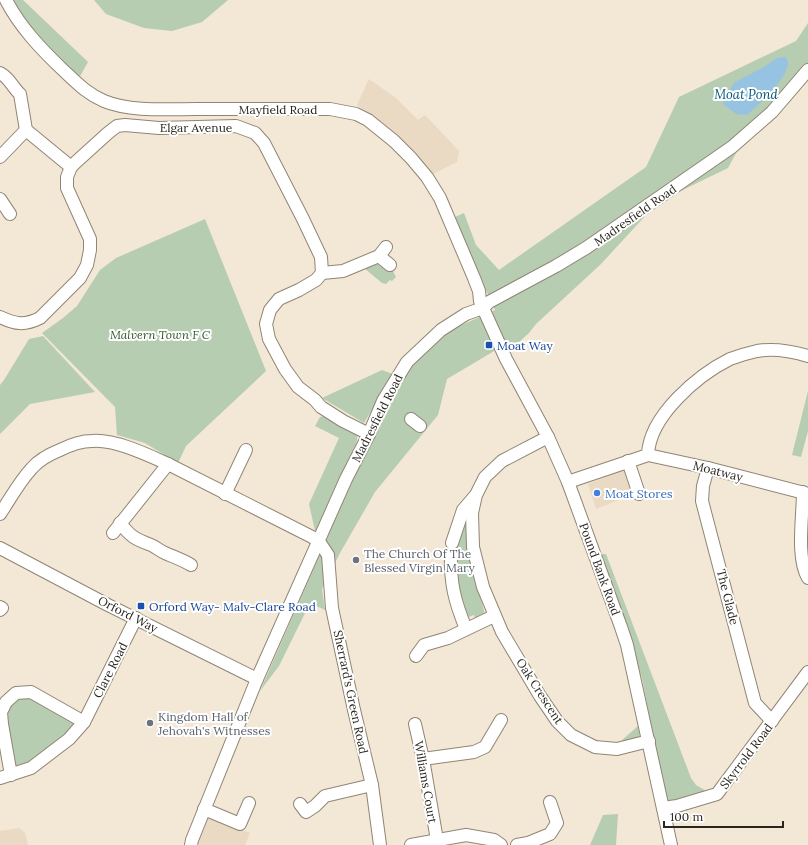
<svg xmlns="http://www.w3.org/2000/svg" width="808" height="845" viewBox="0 0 808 845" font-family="Lora,serif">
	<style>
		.built { fill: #ead9c3 }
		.green { fill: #b6cdb2 }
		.water { fill: #96c3e1 }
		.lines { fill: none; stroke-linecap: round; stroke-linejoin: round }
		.minor-casing { stroke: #908575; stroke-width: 14 }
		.minor { stroke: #fff; stroke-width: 12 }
		.transit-dot { fill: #1a4fb4; stroke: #fff; stroke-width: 1.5 }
		.shop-dot { fill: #3f7fe0; stroke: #fff; stroke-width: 1.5 }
		.worship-dot { fill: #6b7280; stroke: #fff; stroke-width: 1.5 }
		.labels { text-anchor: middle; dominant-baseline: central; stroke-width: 4; stroke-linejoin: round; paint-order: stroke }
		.street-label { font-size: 12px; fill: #2a261f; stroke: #fff }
		.park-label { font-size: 12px; font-style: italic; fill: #2d5925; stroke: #fff }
		.transit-label { font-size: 12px; fill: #164399; stroke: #fff; text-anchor: start }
		.shop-label { font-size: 12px; fill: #366cbe; stroke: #fff; text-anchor: start }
		.worship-label { font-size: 12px; fill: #5b616d; stroke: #fff; text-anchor: start }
		.water-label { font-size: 13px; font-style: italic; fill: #005379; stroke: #fff }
	</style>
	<rect width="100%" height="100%" fill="#f3e7d5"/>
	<g class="built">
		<polygon points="369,79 396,98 418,120 425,115 459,151 457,162 433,174 388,127 357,105"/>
		<polygon points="627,468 636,493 596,509 588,484"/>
		<polygon points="208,815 250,833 245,845 199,845 197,842"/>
		<polygon points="19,828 25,833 28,845 0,845 0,831"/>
	</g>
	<g class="green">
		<polygon points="12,0 23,0 88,62 79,78 40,40 22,19"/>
		<polygon points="94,0 228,0 202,22 172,31 144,28 106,14"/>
		<polygon points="808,23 808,64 749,129 728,168 658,202 601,264 536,324 529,333 509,351 506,344 447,379 438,415 375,492 340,553 322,589 325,610 310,603 279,666 260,691 349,488 410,363 451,330 495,310 453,218 464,213 476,245 499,270 646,167 679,97 796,41"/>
		<polygon points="205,219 266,371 186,446 178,463 145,443 117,435 115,407 42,333 63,318 77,306 100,270 116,258"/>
		<polygon points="376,263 387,271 389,269 393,271 396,277 392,281 390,280 386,284 382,283 364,268"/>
		<polygon points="43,336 95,392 30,404 0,434 0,385 4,380 29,339"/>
		<polygon points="382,370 393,374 364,423 322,398"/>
		<polygon points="808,391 808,431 801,457 792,455"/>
		<polygon points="324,416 354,432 357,436 357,441 318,532 315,531 309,504 339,438 315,426 320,417"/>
		<polygon points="467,510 468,548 473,573 485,614 475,619 474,615 466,618 453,567 456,544"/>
		<polygon points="601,554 606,554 691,778 696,785 708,792 666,802 642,678"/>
		<polygon points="28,695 76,723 75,727 30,764 17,769 14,766 5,724 7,705 17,697"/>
		<polygon points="638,726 640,738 616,744 617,742 621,741"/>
		<polygon points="618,814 616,845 590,845 603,815"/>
	</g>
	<path class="water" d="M786,57C786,59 788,61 788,63C788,78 758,106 747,115L736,114L723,104L726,95L735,82L764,67L777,58Z"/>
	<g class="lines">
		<g class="minor-casing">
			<g id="minor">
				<path d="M6,0C20,27 41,49 63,70C76,82 87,94 104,101C130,112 169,109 197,109C241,109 286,109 330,109L356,114L368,120L394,141L411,158L427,177L440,198L474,278L479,291L480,301L483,308L506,359L548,437L568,482L621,627L627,645L671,845"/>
				<path d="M0,73C10,78 12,87 20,94L26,130L71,167"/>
				<polyline points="0,157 26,130"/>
				<polyline points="0,199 10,214"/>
				<polyline points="379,256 390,265"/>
				<polyline points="322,273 343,271 379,256 386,247"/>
				<path d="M0,317C15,324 24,326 40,318L80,278L87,265L90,250V239L67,188V177L71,167L76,162L108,133L117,126L125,125L159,128L236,126L255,133L264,143L303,219L321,257L322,273L316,280L299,290L279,299L270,310L266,324L269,339L285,369L298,387L315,400L321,407L343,421L369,434"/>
				<polyline points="411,419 420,426"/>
				<polyline points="548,437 502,461 485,477 476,495 472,513 473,547 483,587 502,632 540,696 557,721 571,735 595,747 617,749 649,741"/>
				<path d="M648,455C649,416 698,375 730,359C738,356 748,353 757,351C774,348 791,351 808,356"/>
				<polyline points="628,461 639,494"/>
				<polyline points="708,468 703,486 702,501 755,703 772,721"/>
				<polyline points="568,482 648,455 708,468 808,494"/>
				<path d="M803,492C803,516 796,558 808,578"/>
				<polyline points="225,494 246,450"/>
				<path d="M0,514C10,499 19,482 32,468C39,460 50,454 60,450C70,445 81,441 92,441C115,439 148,455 168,464L318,540L328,555L332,608L354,710L372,785L380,845"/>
				<path d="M120,523C131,537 135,539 151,545C156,547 160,551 165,553C174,557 183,560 191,565"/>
				<polyline points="113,533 168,464"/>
				<polyline points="452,543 463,510 475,496"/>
				<polyline points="0,548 108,605 257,679"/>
				<path d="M451,554C450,584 455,602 466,629"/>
				<polyline points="0,607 2,608 0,610"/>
				<polyline points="416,656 424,645 448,638 494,616"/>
				<polyline points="415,724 423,759 437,840"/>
				<polyline points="423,759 474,752 485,747 501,720"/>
				<polyline points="11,775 2,724 1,712 6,702 16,693 31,692 84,722"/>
				<polyline points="0,778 31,768 69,739 84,722 136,618"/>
				<polyline points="300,804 306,812 315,806 325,796 372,785"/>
				<polyline points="663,808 677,806 717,794 808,672"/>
				<polyline points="204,809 240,824 249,803"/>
				<polyline points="191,845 192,840 257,679 346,479 369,434 383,401 407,362 441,330 466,314 483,308 489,302 556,266 586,248 732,147 772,112 808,70"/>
				<polyline points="411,845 466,835 494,840 501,845"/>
				<polyline points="517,845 528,843 550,834 557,823 550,802"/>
			</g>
		</g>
		<use href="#minor" class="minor"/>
	</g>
	<g class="transit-dot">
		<rect x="485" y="341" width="8" height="8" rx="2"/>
		<rect x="137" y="602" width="8" height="8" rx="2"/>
	</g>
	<circle class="shop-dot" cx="597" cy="493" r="4"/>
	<g class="worship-dot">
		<circle cx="356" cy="560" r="4"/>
		<circle cx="150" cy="723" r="4"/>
	</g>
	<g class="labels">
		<g class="street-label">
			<text x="278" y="109">Mayfield Road</text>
			<text x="196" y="127">Elgar Avenue</text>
			<text transform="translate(635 215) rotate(-35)">Madresfield Road</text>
			<text transform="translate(377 418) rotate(-63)">Madresfield Road</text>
			<text transform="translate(718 471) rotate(14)">Moatway</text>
			<text transform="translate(600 569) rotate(70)">Pound Bank Road</text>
			<text transform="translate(728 597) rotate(76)">The Glade</text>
			<text transform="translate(128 614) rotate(27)">Orford Way</text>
			<text transform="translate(110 670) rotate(-63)">Clare Road</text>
			<text transform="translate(540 691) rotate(57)">Oak Crescent</text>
			<text transform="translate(351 692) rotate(78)">Sherrard's Green Road</text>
			<text transform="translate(746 756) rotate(-53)">Skyrrold Road</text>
			<text transform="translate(426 782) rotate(80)">Williams Court</text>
		</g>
		<g class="park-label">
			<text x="160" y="334">Malvern Town F C</text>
		</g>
		<g class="transit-label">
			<text x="497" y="345">Moat Way</text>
			<text x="149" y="606">Orford Way- Malv-Clare Road</text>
		</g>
		<g class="shop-label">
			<text x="605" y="493">Moat Stores</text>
		</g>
		<g class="worship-label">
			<text x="364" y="553">The Church Of The<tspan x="364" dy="14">Blessed Virgin Mary</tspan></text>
			<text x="158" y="716">Kingdom Hall of<tspan x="158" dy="14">Jehovah's Witnesses</tspan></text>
		</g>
		<g class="water-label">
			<text x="746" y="94">Moat Pond</text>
		</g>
	</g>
	<path d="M664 821v6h119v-6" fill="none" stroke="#2a261f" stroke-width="2"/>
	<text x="670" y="821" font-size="12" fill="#2a261f" stroke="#ffffff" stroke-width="3" paint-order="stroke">100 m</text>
</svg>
